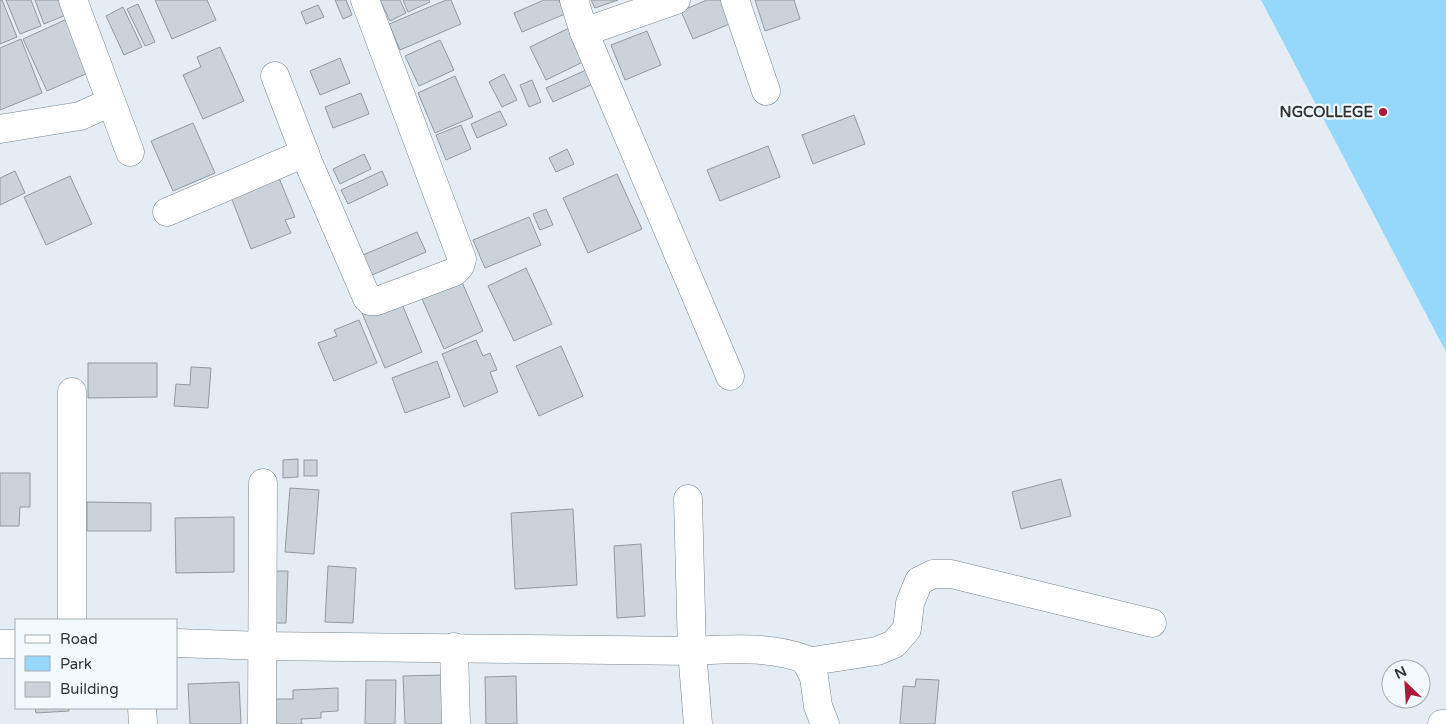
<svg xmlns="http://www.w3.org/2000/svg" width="1446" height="724" viewBox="0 0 1446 724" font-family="'Varela Round',sans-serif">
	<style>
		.green { fill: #96d7fc }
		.building { fill: #cad3d9; stroke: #919aa0 }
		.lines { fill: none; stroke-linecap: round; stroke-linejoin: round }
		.minor-casing { stroke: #7c858b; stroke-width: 29 }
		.minor { stroke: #fff; stroke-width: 28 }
		.poi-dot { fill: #ae1a3b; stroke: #f2faff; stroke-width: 2 }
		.labels { text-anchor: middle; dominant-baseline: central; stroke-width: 4.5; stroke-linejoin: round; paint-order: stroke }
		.poi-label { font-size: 15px; font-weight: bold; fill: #303437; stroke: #f2faff; text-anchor: end }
	</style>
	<rect width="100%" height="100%" fill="#e3edf3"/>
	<polygon class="green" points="1261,0 1446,0 1446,352"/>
	<g class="building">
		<polygon points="0,0 2,0 17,37 0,44"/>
		<polygon points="6,0 31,0 41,26 20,34"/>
		<polygon points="35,0 59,0 66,15 44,24"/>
		<polygon points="155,0 207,0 216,20 172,39"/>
		<polygon points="335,0 346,0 352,15 343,19"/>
		<polygon points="380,0 400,0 406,13 390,21"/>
		<polygon points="403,0 429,0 430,2 408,12"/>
		<polygon points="446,0 451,0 461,24 400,50 389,24"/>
		<polygon points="544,0 559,0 565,14 522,32 514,13"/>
		<polygon points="591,0 618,0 595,8"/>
		<polygon points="707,0 722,0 732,23 693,39 681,11"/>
		<polygon points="755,0 794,0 800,19 765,31"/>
		<polygon points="138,4 155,42 145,46 127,9"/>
		<polygon points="318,5 324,17 306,24 301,12"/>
		<polygon points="123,7 142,47 124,55 106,16"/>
		<polygon points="67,19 90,72 47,91 23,39"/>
		<polygon points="571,27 587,60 546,80 530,47"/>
		<polygon points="647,31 661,65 625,80 611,45"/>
		<polygon points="21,39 42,93 0,110 0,48"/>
		<polygon points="440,40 454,70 419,86 405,56"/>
		<polygon points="220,47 244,101 203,119 183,75 201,67 197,57"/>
		<polygon points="340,58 350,83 320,95 310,71"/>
		<polygon points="586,70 593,84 553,102 546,88"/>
		<polygon points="504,74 517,100 502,107 489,82"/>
		<polygon points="455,76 473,117 435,133 418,93"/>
		<polygon points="532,80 541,102 529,107 520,85"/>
		<polygon points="361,93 369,114 333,128 325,107"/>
		<polygon points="500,111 507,125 477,138 471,124"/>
		<polygon points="854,115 865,144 813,164 802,135"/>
		<polygon points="193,123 215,173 173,191 151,141"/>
		<polygon points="461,125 471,149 446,160 436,135"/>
		<polygon points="768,146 780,177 720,201 707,170"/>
		<polygon points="567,149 574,164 556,172 549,158"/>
		<polygon points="364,154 371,169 340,184 333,169"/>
		<polygon points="15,171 25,193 0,205 0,178"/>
		<polygon points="382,171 388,185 348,204 341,190"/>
		<polygon points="617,174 642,229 588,253 563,198"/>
		<polygon points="70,176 92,224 46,245 24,197"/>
		<polygon points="279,178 295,217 285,220 291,233 251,249 231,197"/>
		<polygon points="546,209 553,225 540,230 533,214"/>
		<polygon points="529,217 541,245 485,268 473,240"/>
		<polygon points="417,232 426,252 372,275 363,255"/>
		<polygon points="526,268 552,324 514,341 488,286"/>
		<polygon points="462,282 483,331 444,349 422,299"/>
		<polygon points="399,297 422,352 385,368 362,313"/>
		<polygon points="359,320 377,363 334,381 318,343 337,336 334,330"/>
		<polygon points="476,340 483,356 490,353 497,370 490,372 498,392 464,407 442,354"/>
		<polygon points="561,346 583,396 539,416 516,366"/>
		<polygon points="437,361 450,397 405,413 392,378"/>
		<polygon points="88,363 157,363 157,397 88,398"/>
		<polygon points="191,367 211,368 208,408 174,406 176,384 190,385"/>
		<polygon points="298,459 298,477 283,478 283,460"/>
		<rect x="304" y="460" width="13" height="16"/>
		<polygon points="0,473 30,473 30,507 20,507 19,526 0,526"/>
		<polygon points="1061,479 1071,516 1021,529 1012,492"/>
		<polygon points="290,488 319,490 314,554 285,552"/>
		<polygon points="87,502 151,503 151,531 87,531"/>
		<polygon points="573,509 577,585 515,589 511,513"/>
		<polygon points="234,517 234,572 176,573 175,518"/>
		<polygon points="641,544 645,616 617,618 614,546"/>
		<polygon points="328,566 356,568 353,623 325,622"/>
		<polygon points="270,571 288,571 286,623 268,623"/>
		<polygon points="442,675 443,724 405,724 403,676"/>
		<polygon points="516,676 517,724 486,724 485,677"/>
		<polygon points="916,679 939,680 935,724 900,724 903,686 915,687"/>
		<polygon points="366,680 396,680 395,724 365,724"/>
		<polygon points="239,682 241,724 190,724 188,684"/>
		<polygon points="338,688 338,711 321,712 321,718 301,719 302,724 274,724 273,699 293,699 293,690"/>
		<polygon points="35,708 69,708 69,711 36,713"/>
	</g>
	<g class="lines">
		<g class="minor-casing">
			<g id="minor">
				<polyline points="73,0 130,152"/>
				<polyline points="574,0 584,32 730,376"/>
				<polyline points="735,0 766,91"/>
				<polyline points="584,32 676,0"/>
				<polyline points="275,76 309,164 367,298 370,301 377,301 454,272 460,266 462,259 365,0"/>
				<polyline points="0,129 80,116 111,102"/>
				<polyline points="167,212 305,153"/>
				<polyline points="688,499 692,651 698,724"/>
				<polyline points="72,620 72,392"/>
				<path d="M176,643L262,646L692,651C730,649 768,646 805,659L814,677L818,706L825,724"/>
				<polyline points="0,644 16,644"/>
				<polyline points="454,647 456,724"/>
				<polyline points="806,662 877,651 894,644 907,629 910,603 919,581 933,574 951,574 1152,623"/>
				<polyline points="142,708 143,724"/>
				<polyline points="262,724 263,483"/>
				<polyline points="1442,724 1446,724"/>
			</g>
		</g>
		<use href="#minor" class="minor"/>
	</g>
	<circle class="poi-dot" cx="1383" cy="112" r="5"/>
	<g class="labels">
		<g class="poi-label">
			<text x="1373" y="112">NGCOLLEGE</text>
		</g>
	</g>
	<rect x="15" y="619" width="162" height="90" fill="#f2faff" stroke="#a4abaf"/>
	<rect x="25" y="635" width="25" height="8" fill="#ffffff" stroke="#a4abaf"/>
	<text x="60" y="644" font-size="15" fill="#303437">Road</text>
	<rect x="25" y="656" width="25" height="15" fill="#96d7fc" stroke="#a4abaf"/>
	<text x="60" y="669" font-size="15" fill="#303437">Park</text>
	<rect x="25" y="682" width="25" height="15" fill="#cad3d9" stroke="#a4abaf"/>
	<text x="60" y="694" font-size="15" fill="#303437">Building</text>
	<g transform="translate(1406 684) rotate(335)"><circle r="24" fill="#f2faff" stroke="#a4abaf"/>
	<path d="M0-4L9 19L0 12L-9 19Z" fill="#ae1a3b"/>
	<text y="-8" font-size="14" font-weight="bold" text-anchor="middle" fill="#303437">N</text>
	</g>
</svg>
